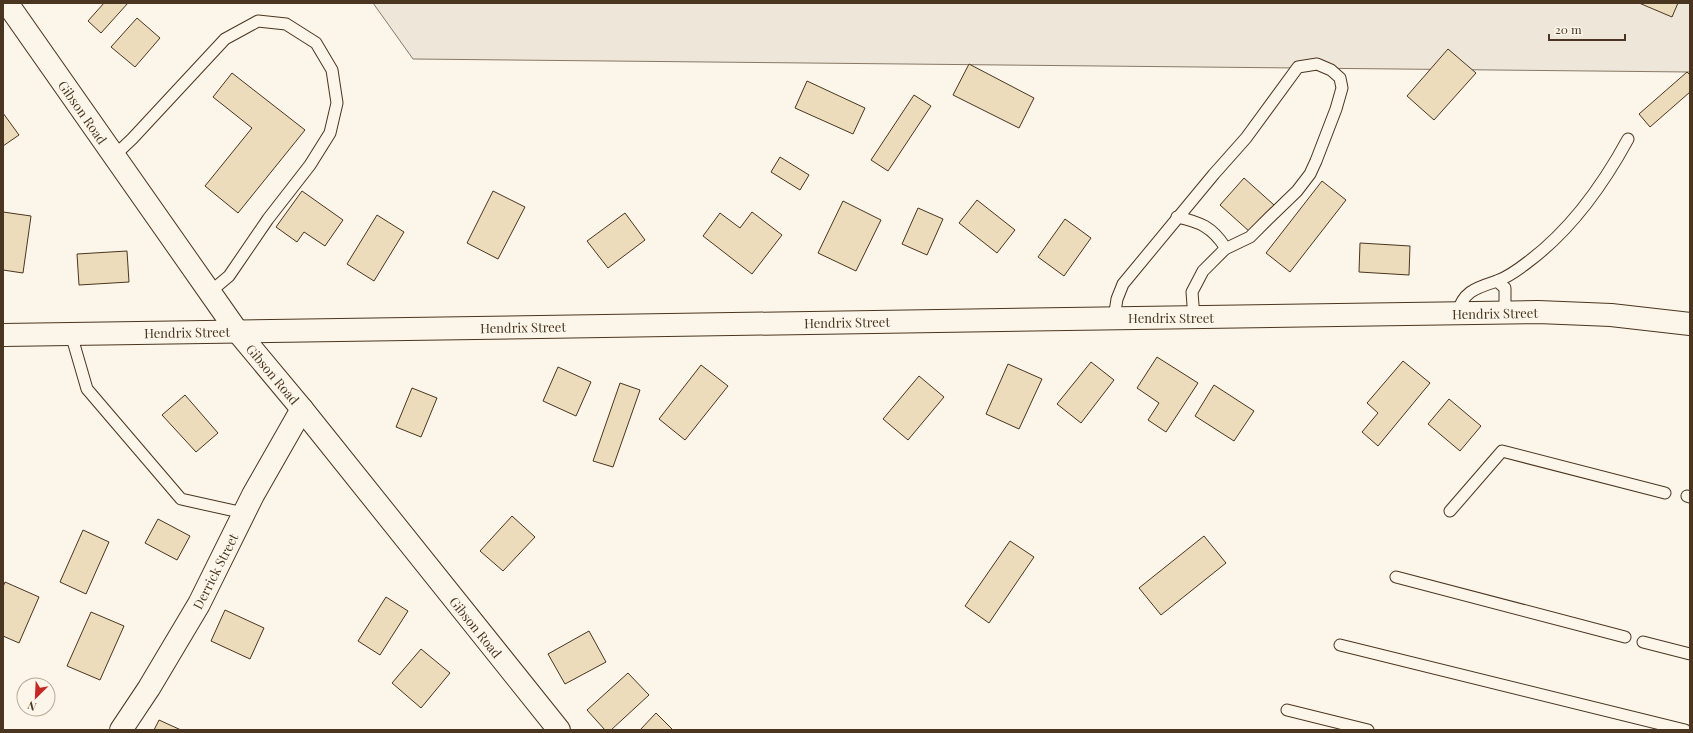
<svg xmlns="http://www.w3.org/2000/svg" width="1693" height="733" viewBox="0 0 1693 733" font-family="'Playfair Display',serif">
	<style>
		.green { fill: #ede6d9; stroke: #887966 }
		.building { fill: #ecdcbc; stroke: #4a3520 }
		.lines { fill: none; stroke-linecap: round; stroke-linejoin: round }
		.service-casing { stroke: #4a3520; stroke-width: 13 }
		.minor-casing { stroke: #4a3520; stroke-width: 24 }
		.tertiary-casing { stroke: #4a3520; stroke-width: 24 }
		.service { stroke: #fbf6e9; stroke-width: 11 }
		.minor { stroke: #fbf6e9; stroke-width: 22 }
		.tertiary { stroke: #fbf6e9; stroke-width: 22 }
		.labels { text-anchor: middle; dominant-baseline: central; stroke-width: 3; stroke-linejoin: round; paint-order: stroke }
		.street-label { font-size: 13px; fill: #4a3520; stroke: #fbf6e9 }
	</style>
	<rect width="100%" height="100%" fill="#fbf6e9"/>
	<polygon class="green" points="373,3 1690,3 1690,72 413,59"/>
	<g class="building">
		<polygon points="104,3 128,3 101,33 88,21"/>
		<polygon points="1639,3 1678,3 1672,17"/>
		<polygon points="137,18 160,38 135,67 111,47"/>
		<polygon points="1448,49 1476,73 1434,120 1407,96"/>
		<polygon points="969,64 1034,98 1019,128 953,95"/>
		<polygon points="1687,72 1690,75 1690,92 1650,127 1639,114"/>
		<polygon points="232,73 305,130 238,213 205,186 252,128 213,97"/>
		<polygon points="807,81 865,108 853,134 795,108"/>
		<polygon points="914,95 931,106 888,171 871,160"/>
		<polygon points="3,113 19,135 3,146"/>
		<polygon points="780,157 809,175 800,190 771,172"/>
		<polygon points="1244,178 1274,205 1250,232 1220,205"/>
		<polygon points="1322,181 1346,200 1290,272 1266,253"/>
		<polygon points="302,191 343,220 325,246 304,232 297,242 276,227"/>
		<polygon points="493,191 525,207 498,259 467,243"/>
		<polygon points="977,200 1015,230 997,253 959,223"/>
		<polygon points="843,201 881,220 856,271 818,253"/>
		<polygon points="918,208 943,219 927,255 902,244"/>
		<polygon points="3,212 31,216 23,273 3,270"/>
		<polygon points="752,212 782,235 752,274 703,236 720,213 740,228"/>
		<polygon points="625,213 645,240 608,268 587,241"/>
		<polygon points="377,215 404,232 374,281 347,264"/>
		<polygon points="1065,219 1091,238 1064,276 1038,257"/>
		<polygon points="1360,243 1410,246 1409,275 1359,272"/>
		<polygon points="127,251 129,282 79,285 77,254"/>
		<polygon points="1157,357 1198,383 1166,432 1148,420 1159,403 1137,388"/>
		<polygon points="1403,361 1430,383 1378,446 1362,432 1378,413 1367,403"/>
		<polygon points="1091,362 1114,380 1081,423 1057,404"/>
		<polygon points="1008,364 1042,379 1019,429 986,414"/>
		<polygon points="701,365 728,386 685,440 659,419"/>
		<polygon points="558,367 591,382 576,416 543,401"/>
		<polygon points="919,376 944,397 908,440 883,419"/>
		<polygon points="620,383 640,390 613,467 593,461"/>
		<polygon points="1214,385 1254,411 1234,441 1195,416"/>
		<polygon points="412,388 437,398 421,437 396,427"/>
		<polygon points="185,395 218,433 196,452 162,415"/>
		<polygon points="1449,399 1481,426 1460,451 1428,424"/>
		<polygon points="512,516 535,537 503,571 480,551"/>
		<polygon points="158,519 190,536 177,560 145,543"/>
		<polygon points="83,530 109,542 86,594 60,582"/>
		<polygon points="1204,536 1226,563 1161,615 1139,588"/>
		<polygon points="1010,541 1034,557 989,623 965,606"/>
		<polygon points="5,582 39,597 19,643 3,636 3,587"/>
		<polygon points="386,597 408,611 380,655 358,641"/>
		<polygon points="225,610 264,628 250,659 211,641"/>
		<polygon points="91,612 124,626 100,680 67,666"/>
		<polygon points="589,631 606,662 565,684 548,654"/>
		<polygon points="421,649 450,673 421,708 392,683"/>
		<polygon points="628,673 649,695 611,730 605,730 587,710"/>
		<polygon points="656,713 673,730 640,730"/>
		<polygon points="159,720 181,730 154,730"/>
	</g>
	<g class="lines">
		<g class="service-casing">
			<g id="service">
				<polyline points="114,156 132,139 225,39 258,21 286,24 316,43 332,70 337,103 330,133 310,165 268,219 229,276 210,292"/>
				<path d="M1177,217C1200,222 1212,227 1225,247V249"/>
				<polyline points="1497,281 1505,288 1505,305 1502,313"/>
				<path d="M1457,314C1463,291 1476,288 1497,281C1508,277 1519,269 1528,262C1571,230 1603,185 1628,139"/>
				<polyline points="1114,318 1117,299 1123,284 1214,174 1246,138 1298,67 1317,64 1331,70 1340,78 1342,88 1336,109 1316,161 1310,174 1297,191 1269,218 1250,237 1225,249 1203,271 1192,292 1194,318"/>
				<polyline points="71,334 87,389 181,499 244,513"/>
				<polyline points="1687,496 1690,497"/>
				<polyline points="1450,511 1502,451 1665,493"/>
				<polyline points="1396,577 1625,637"/>
				<polyline points="1643,642 1690,654"/>
				<polyline points="1340,645 1685,730"/>
				<polyline points="1287,710 1368,730"/>
			</g>
		</g>
		<g class="minor-casing">
			<g id="minor">
				<polyline points="3,335 1538,312 1611,315 1690,324"/>
				<polyline points="121,730 149,688 199,604 253,495 302,409"/>
			</g>
		</g>
		<g class="tertiary-casing">
			<polyline id="tertiary" points="7,3 237,331 302,409 559,730"/>
		</g>
		<use href="#service" class="service"/>
		<use href="#minor" class="minor"/>
		<use href="#tertiary" class="tertiary"/>
	</g>
	<g class="labels">
		<g class="street-label">
			<text transform="translate(83 112) rotate(55)">Gibson Road</text>
			<text transform="translate(1495 313) rotate(-1)">Hendrix Street</text>
			<text x="1171" y="317">Hendrix Street</text>
			<text transform="translate(847 322) rotate(-1)">Hendrix Street</text>
			<text transform="translate(523 327) rotate(-1)">Hendrix Street</text>
			<text transform="translate(187 332) rotate(-1)">Hendrix Street</text>
			<text transform="translate(273 374) rotate(50)">Gibson Road</text>
			<text transform="translate(215 571) rotate(-63)">Derrick Street</text>
			<text transform="translate(476 627) rotate(51)">Gibson Road</text>
		</g>
	</g>
	<rect width="1693" height="733" fill="none" stroke="#4a3520" stroke-width="8"/>
	<g transform="translate(36 697) rotate(204)"><circle r="19" fill="#fbf6e9" stroke="#b4a999"/>
	<path d="M0-3L7 15L0 10L-7 15Z" fill="#c62828"/>
	<text y="-6" font-size="11" font-weight="bold" text-anchor="middle" fill="#4a3520">N</text>
	</g>
	<path d="M1549 34v6h76v-6" fill="none" stroke="#4a3520" stroke-width="2"/>
	<text x="1555" y="34" font-size="12" fill="#4a3520" stroke="#fbf6e9" stroke-width="3" paint-order="stroke">20 m</text>
</svg>
